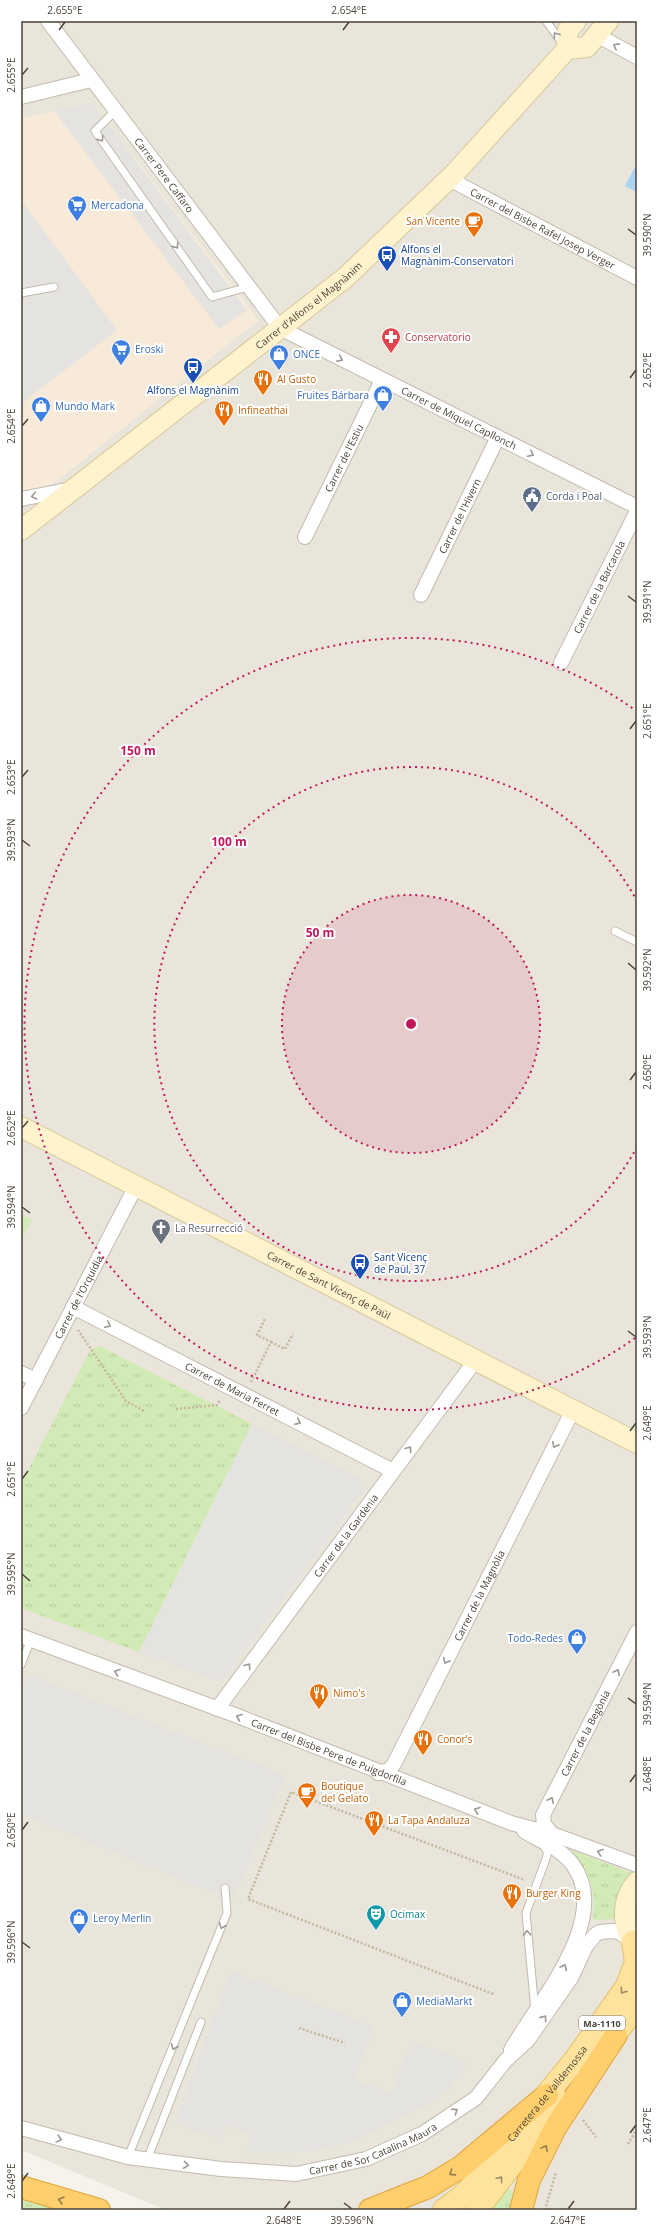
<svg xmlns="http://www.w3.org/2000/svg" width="658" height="2231" viewBox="0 0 658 2231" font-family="'Open Sans',sans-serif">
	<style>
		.residential { fill: #eae5da }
		.commercial { fill: #f7ead8 }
		.grass { fill: url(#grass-tufts) }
		.garden { fill: #d2eab5 }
		.parking { fill: #e5e3e0 }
		.water { fill: #a9d4f2 }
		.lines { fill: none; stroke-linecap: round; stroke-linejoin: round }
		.lane-casing { stroke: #c2bbae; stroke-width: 9 }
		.street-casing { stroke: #c2bbae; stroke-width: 16 }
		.secondary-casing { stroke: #d6c79b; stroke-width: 22 }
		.primary-casing { stroke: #e6c16a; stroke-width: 24 }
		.highway-casing { stroke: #e0a43c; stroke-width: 24 }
		.path { stroke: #c4b79f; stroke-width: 2.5; stroke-dasharray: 2 2; stroke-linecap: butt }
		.lane { stroke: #fff; stroke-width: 7 }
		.street { stroke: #fff; stroke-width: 14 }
		.secondary { stroke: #fff3cd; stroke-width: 20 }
		.primary { stroke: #ffe39c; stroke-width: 22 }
		.highway { stroke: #ffcf6e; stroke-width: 22 }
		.oneway { stroke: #9c9892 }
		.oneway2 { stroke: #9c8c66 }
		.oneway3 { stroke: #937c4e }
		.ticks { fill: none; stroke: #4b4439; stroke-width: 1.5 }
		.ring { fill: none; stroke: #c2185b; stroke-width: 2; stroke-dasharray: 2 4 }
		.labels { text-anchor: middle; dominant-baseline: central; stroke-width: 4; stroke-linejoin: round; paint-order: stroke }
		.shield { fill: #fff; stroke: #817c74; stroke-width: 1 }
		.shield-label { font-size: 9px; font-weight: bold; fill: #4b4439 }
		.street-label { font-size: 10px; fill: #4b4439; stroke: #fff }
		.shop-label { font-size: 10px; fill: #366cbe; stroke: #fff; text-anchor: start }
		.food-label { font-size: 10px; fill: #c56008; stroke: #fff; text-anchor: start }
		.transit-label { font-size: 10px; fill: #164399; stroke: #fff; text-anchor: start }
		.health-label { font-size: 10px; fill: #be3a42; stroke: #fff; text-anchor: start }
		.service-label { font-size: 10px; fill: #4e5e75; stroke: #fff; text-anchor: start }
		.worship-label { font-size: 10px; fill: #5b616d; stroke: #fff; text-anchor: start }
		.culture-label { font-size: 10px; fill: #0d838f; stroke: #fff; text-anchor: start }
		.centre { fill: #c2185b; stroke: #fff; stroke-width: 2 }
		.ring-label { font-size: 12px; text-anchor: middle; font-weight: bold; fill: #c2185b; stroke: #fff; stroke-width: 4; stroke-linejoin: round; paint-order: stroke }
		.neatline { fill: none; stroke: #4b4439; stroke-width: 1.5 }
		.ticks-label { font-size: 10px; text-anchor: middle; fill: #4b4439 }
	</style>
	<defs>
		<pattern id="grass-tufts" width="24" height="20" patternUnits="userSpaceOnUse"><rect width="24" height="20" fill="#d2eab5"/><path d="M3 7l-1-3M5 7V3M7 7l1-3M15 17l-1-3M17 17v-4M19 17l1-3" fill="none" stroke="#b6ca9c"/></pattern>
	</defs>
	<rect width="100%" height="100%" fill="#f6f3ec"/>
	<polygon class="residential" points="21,21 637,21 637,2210 166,2210 21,2150 21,491 50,486 258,320 92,102 21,119"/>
	<polygon class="commercial" points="92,102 258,320 50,486 21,491 21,119"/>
	<g class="grass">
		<polygon points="100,1346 252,1424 139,1652 21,1608 21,1484 91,1349"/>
		<path d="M574,1851L631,1873L615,1919L593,1920C593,1914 594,1907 594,1901C593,1883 585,1868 573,1855Z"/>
		<polygon points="506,2188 513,2192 509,2210 489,2210"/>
		<polygon points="21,2196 67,2210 21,2210"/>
	</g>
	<polygon class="garden" points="21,1214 32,1220 21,1241"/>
	<g class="parking">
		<polygon points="92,102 247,310 219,329 54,111"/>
		<polygon points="21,200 117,330 21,404"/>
		<polygon points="252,1424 360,1479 363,1490 221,1682 139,1652"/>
		<polygon points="27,1674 285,1775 233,1901 21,1814 21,1690"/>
		<polygon points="231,1971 374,2026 354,2079 391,2093 412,2041 467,2061 450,2088 427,2105 349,2143 305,2152 245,2153 252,2134 228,2124 220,2139 175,2124"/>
	</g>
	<polygon class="water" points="637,163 637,192 625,186"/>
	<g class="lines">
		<g class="lane-casing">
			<g id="lane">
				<polyline points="546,21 563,44"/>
				<polyline points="115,111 95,131 212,297 248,287"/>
				<polyline points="21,293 54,287"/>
				<polyline points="615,931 637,942"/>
				<polyline points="21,1665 31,1639"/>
				<polyline points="535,2011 526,1913 547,1856 547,1851 543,1845"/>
				<polyline points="128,2157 227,1913 225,1888"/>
				<polyline points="147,2160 201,2022"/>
			</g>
		</g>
		<g class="street-casing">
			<g id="street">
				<path id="s1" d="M48,21L280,328L637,507"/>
				<polyline points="601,30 604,39 637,57"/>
				<polyline points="21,97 91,80"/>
				<path id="s2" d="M449,179L637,278"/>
				<polyline points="21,499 72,489"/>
				<path id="s3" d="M305,537L382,380"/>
				<path id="s4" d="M421,595L498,437"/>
				<path id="s5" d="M561,663L637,511"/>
				<path id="s6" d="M73,1307L393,1471"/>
				<polyline points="21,1373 36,1380"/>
				<path id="s7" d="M21,1408L136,1186"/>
				<path id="s8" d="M21,1636L235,1715L511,1823L552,1834L637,1865"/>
				<path id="s9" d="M217,1709L475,1361"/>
				<path id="s10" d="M378,1773L389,1770L394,1764L573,1410"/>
				<path id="s11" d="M552,1834L544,1824L543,1815L637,1632"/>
				<path d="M511,2050C536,2004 613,1920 573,1865C561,1848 540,1841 524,1831"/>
				<path id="s12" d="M21,2128L128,2157L221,2169L296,2174L366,2159L422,2134L476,2098L506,2060L528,2040L571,1978L586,1946L595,1935L600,1932L612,1931L619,1932L633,1942"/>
			</g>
		</g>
		<g class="secondary-casing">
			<g id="secondary">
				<polyline points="567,49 587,47 608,21"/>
				<path id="s13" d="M21,530L346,277L455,173L567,49L568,30L576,21"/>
				<path id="s14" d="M21,1127L637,1443"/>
				<path d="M637,1882C621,1899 621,1930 637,1947"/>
			</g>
		</g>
		<g class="primary-casing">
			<g id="primary">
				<polyline points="604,2049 637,2005"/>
				<path id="s15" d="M444,2210L465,2194L575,2060L627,1986L636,1962L633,1942"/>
				<polyline points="477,2210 560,2102"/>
			</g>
		</g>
		<g class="highway-casing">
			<g id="highway">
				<polyline points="21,2187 99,2210"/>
				<polyline points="370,2210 428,2187 461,2167 547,2095"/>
				<polyline points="521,2210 529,2180 555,2128 616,2035"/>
			</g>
		</g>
		<g class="path">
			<polyline points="78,1330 126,1401 144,1411"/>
			<polyline points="271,1342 285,1349 293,1334"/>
			<polyline points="251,1382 271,1342 257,1335 265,1319"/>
			<polyline points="176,1409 217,1405 220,1400"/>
			<polyline points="493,1994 248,1899 291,1792 525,1880"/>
			<polyline points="299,2028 345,2043"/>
			<polyline points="583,2120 596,2137"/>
			<polyline points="628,2144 637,2129"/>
			<polyline points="545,2210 556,2172"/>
		</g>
		<use href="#lane" class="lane"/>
		<use href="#street" class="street"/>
		<use href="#secondary" class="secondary"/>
		<use href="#primary" class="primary"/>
		<use href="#highway" class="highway"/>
	</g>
	<defs><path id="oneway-chevron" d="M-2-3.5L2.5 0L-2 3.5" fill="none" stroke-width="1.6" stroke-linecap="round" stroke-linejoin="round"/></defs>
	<g class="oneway">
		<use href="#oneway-chevron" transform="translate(556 35) rotate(-126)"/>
		<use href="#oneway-chevron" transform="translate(616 46) rotate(-152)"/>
		<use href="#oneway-chevron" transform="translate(101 139) rotate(55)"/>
		<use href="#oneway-chevron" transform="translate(176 246) rotate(55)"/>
		<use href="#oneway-chevron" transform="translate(340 359) rotate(26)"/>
		<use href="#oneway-chevron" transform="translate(531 454) rotate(27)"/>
		<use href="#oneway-chevron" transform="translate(34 496) rotate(169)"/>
		<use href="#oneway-chevron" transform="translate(108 1325) rotate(27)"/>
		<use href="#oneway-chevron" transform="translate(298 1422) rotate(27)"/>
		<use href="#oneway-chevron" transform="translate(555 1445) rotate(117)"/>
		<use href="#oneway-chevron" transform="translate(409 1449) rotate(-53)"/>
		<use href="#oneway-chevron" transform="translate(446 1661) rotate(117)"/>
		<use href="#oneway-chevron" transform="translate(248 1666) rotate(-54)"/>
		<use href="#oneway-chevron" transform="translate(117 1672) rotate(-160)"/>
		<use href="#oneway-chevron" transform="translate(617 1672) rotate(-63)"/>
		<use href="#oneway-chevron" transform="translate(239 1717) rotate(-158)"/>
		<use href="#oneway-chevron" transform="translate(551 1800) rotate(-63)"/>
		<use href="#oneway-chevron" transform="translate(477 1810) rotate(-159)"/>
		<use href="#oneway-chevron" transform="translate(600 1852) rotate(-160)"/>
		<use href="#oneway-chevron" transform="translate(222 1926) rotate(112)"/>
		<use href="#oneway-chevron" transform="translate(527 1933) rotate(-93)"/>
		<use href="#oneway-chevron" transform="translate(564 1967) rotate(-63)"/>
		<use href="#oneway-chevron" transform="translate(544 2018) rotate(-55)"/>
		<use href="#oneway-chevron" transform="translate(174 2047) rotate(112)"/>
		<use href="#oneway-chevron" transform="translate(455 2111) rotate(-34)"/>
		<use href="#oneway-chevron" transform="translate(59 2139) rotate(15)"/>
		<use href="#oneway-chevron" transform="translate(186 2165) rotate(7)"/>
	</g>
	<g class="oneway2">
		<use href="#oneway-chevron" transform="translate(623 1991) rotate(124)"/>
		<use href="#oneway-chevron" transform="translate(500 2179) rotate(-52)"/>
	</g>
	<g class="oneway3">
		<use href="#oneway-chevron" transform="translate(545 2148) rotate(-62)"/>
		<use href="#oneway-chevron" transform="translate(452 2173) rotate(147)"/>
		<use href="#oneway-chevron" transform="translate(61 2200) rotate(-164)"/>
	</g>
	<path class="ticks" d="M59,30L65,22M343,30L349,22M22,75L28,68M628,229L636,235M630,378L636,370M22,426L28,419M628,596L636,602M630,729L636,721M22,777L28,770M22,840L30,846M628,963L636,970M630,1080L636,1072M22,1128L28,1121M22,1207L30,1213M628,1331L636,1337M630,1431L636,1423M22,1479L28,1471M22,1574L30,1581M628,1698L636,1704M630,1782L636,1774M22,1830L28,1822M22,1942L30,1948M630,2133L636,2125M22,2181L28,2173M344,2203L352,2209M284,2209L290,2201M568,2209L574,2201"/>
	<circle cx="411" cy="1024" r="129" fill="#c2185b" fill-opacity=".12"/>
	<g class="ring">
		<circle cx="411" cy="1024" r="129"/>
		<path d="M637 1147A257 257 0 1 1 637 901"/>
		<path d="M635 1338A386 386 0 1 1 635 710"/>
	</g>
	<defs>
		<g id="supermarket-pin" transform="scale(1)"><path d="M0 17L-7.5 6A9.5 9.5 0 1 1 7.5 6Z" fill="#3f7fe0" stroke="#fff"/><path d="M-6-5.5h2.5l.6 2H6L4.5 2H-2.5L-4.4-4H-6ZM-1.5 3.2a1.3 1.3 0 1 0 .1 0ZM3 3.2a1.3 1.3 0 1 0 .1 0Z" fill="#fff"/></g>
		<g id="cafe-pin" transform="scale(1)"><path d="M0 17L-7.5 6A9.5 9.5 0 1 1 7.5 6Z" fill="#e8710a" stroke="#fff"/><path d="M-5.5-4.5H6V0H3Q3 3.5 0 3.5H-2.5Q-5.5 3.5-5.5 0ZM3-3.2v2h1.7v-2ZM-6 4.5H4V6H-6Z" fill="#fff"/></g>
		<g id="bus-pin" transform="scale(1)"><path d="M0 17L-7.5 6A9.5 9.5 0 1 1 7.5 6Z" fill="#1a4fb4" stroke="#fff"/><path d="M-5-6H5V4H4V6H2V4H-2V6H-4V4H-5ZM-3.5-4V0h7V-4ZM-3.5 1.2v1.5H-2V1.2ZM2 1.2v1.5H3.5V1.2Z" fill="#fff"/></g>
		<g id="pharmacy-pin" transform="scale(1)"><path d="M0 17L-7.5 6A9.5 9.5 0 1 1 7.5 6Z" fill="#e0444e" stroke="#fff"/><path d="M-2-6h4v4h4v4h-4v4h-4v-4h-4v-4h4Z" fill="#fff"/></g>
		<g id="shop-pin" transform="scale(1)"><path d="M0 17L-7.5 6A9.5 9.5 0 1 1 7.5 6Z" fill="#3f7fe0" stroke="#fff"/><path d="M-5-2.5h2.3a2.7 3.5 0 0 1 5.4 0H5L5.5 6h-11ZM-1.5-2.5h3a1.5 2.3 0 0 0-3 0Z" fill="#fff"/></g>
		<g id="restaurant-pin" transform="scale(1)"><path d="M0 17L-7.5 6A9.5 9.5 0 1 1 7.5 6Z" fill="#e8710a" stroke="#fff"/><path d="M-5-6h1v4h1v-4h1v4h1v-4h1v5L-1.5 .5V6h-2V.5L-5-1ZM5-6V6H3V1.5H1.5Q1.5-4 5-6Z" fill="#fff"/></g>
		<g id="civic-pin" transform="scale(1)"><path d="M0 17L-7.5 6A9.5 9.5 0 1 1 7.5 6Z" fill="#5c6f8a" stroke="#fff"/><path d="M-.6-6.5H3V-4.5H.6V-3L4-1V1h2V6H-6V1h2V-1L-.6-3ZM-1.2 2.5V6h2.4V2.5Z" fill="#fff"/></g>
		<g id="church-pin" transform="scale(1)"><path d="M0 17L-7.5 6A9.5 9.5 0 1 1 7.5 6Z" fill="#6b7280" stroke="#fff"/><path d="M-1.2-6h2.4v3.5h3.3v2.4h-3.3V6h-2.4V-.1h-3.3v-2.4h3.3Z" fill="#fff"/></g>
		<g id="theatre-pin" transform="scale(1)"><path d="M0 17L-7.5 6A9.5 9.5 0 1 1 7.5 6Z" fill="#0f9aa8" stroke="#fff"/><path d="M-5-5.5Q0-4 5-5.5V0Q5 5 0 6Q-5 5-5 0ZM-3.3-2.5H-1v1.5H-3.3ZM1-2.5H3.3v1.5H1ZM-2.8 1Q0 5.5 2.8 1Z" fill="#fff"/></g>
	</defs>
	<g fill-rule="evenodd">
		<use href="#supermarket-pin" x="77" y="205"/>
		<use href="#cafe-pin" x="474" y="221"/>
		<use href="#bus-pin" x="387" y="255"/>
		<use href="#pharmacy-pin" x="391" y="337"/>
		<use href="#supermarket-pin" x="121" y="349"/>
		<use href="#shop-pin" x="279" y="354"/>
		<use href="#bus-pin" x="193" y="367"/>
		<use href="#restaurant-pin" x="263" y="379"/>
		<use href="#shop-pin" x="383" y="395"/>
		<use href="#shop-pin" x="41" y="406"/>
		<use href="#restaurant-pin" x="224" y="410"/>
		<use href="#civic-pin" x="532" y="496"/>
		<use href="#church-pin" x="161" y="1228"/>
		<use href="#bus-pin" x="360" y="1263"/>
		<use href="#shop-pin" x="577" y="1638"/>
		<use href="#restaurant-pin" x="319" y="1693"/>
		<use href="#restaurant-pin" x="423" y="1739"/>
		<use href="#cafe-pin" x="307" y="1792"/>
		<use href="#restaurant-pin" x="374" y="1820"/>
		<use href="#restaurant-pin" x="512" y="1893"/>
		<use href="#theatre-pin" x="376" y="1914"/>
		<use href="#shop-pin" x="79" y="1918"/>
		<use href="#shop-pin" x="402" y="2001"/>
	</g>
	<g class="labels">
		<rect class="shield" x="579" y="2016" width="46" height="14" rx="3"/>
		<g class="shield-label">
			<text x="602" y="2023">Ma-1110</text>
		</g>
		<g class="street-label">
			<text stroke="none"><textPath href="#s1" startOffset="193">Carrer Pere Caffaro</textPath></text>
			<text stroke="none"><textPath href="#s2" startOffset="106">Carrer del Bisbe Rafel Josep Verger</textPath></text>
			<text stroke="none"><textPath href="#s13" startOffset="365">Carrer d'Alfons el Magnànim</textPath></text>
			<text stroke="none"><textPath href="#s1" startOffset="585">Carrer de Miquel Capllonch</textPath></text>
			<text stroke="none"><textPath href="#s3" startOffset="88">Carrer de l'Estiu</textPath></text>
			<text stroke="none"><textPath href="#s4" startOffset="88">Carrer de l'Hivern</textPath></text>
			<text stroke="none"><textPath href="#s5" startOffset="85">Carrer de la Barcarola</textPath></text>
			<text stroke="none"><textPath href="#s14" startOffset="346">Carrer de Sant Vicenç de Paül</textPath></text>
			<text stroke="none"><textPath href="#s7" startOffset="125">Carrer de l'Orquídia</textPath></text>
			<text stroke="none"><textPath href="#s6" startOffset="179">Carrer de Maria Ferret</textPath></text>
			<text stroke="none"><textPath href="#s9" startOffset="216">Carrer de la Gardènia</textPath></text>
			<text stroke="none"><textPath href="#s10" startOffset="208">Carrer de la Magnòlia</textPath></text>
			<text stroke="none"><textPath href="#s11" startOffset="114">Carrer de la Begònia</textPath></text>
			<text stroke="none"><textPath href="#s8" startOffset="329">Carrer del Bisbe Pere de Puigdorfila</textPath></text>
			<text stroke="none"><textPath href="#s15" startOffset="156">Carretera de Valldemossa</textPath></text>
			<text stroke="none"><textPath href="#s12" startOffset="361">Carrer de Sor Catalina Maura</textPath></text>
		</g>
		<g class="shop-label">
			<text x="91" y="205">Mercadona</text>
			<text x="135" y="349">Eroski</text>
			<text x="293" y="354">ONCE</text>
			<text x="369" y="395" text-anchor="end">Fruites Bárbara</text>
			<text x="55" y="406">Mundo Mark</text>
			<text x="563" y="1638" text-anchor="end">Todo-Redes</text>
			<text x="93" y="1918">Leroy Merlin</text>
			<text x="416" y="2001">MediaMarkt</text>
		</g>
		<g class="food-label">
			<text x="460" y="221" text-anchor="end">San Vicente</text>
			<text x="277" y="379">Al Gusto</text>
			<text x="238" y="410">Infineathai</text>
			<text x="333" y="1693">Nimo's</text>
			<text x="437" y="1739">Conor's</text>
			<text x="321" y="1786">Boutique<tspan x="321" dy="12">del Gelato</tspan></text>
			<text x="388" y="1820">La Tapa Andaluza</text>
			<text x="526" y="1893">Burger King</text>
		</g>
		<g class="transit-label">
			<text x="401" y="249">Alfons el<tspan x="401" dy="12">Magnànim-Conservatori</tspan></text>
			<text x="193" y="390" text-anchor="middle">Alfons el Magnànim</text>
			<text x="374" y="1257">Sant Vicenç<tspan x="374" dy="12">de Paül, 37</tspan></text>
		</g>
		<g class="health-label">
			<text x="405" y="337">Conservatorio</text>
		</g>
		<g class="service-label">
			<text x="546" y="496">Corda i Poal</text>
		</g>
		<g class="worship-label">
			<text x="175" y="1228">La Resurrecció</text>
		</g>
		<g class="culture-label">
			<text x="390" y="1914">Ocimax</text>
		</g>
	</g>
	<circle cx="411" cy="1024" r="6" class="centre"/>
	<g class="ring-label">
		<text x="138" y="755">150 m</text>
		<text x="229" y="846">100 m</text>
		<text x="320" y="937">50 m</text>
	</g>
	<rect width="658" height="2231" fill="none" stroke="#ffffff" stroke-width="44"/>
	<rect x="22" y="22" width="614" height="2187" class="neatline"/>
	<g class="ticks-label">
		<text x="65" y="14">2.655°E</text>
		<text x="349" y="14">2.654°E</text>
		<text transform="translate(11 75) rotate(-90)" y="4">2.655°E</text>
		<text transform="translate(647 235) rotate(-90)" y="4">39.590°N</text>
		<text transform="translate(647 370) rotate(-90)" y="4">2.652°E</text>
		<text transform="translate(11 426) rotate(-90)" y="4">2.654°E</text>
		<text transform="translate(647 602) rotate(-90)" y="4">39.591°N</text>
		<text transform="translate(647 721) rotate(-90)" y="4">2.651°E</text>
		<text transform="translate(11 777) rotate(-90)" y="4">2.653°E</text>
		<text transform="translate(11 840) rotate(-90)" y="4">39.593°N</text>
		<text transform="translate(647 970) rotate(-90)" y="4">39.592°N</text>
		<text transform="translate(647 1072) rotate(-90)" y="4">2.650°E</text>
		<text transform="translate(11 1128) rotate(-90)" y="4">2.652°E</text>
		<text transform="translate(11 1207) rotate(-90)" y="4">39.594°N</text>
		<text transform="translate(647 1337) rotate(-90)" y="4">39.593°N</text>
		<text transform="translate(647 1423) rotate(-90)" y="4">2.649°E</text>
		<text transform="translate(11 1479) rotate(-90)" y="4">2.651°E</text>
		<text transform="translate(11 1574) rotate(-90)" y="4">39.595°N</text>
		<text transform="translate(647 1704) rotate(-90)" y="4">39.594°N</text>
		<text transform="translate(647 1774) rotate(-90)" y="4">2.648°E</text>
		<text transform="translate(11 1830) rotate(-90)" y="4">2.650°E</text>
		<text transform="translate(11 1942) rotate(-90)" y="4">39.596°N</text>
		<text transform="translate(647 2125) rotate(-90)" y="4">2.647°E</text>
		<text transform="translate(11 2181) rotate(-90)" y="4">2.649°E</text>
		<text x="284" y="2224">2.648°E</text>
		<text x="352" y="2224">39.596°N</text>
		<text x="568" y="2224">2.647°E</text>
	</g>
</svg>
